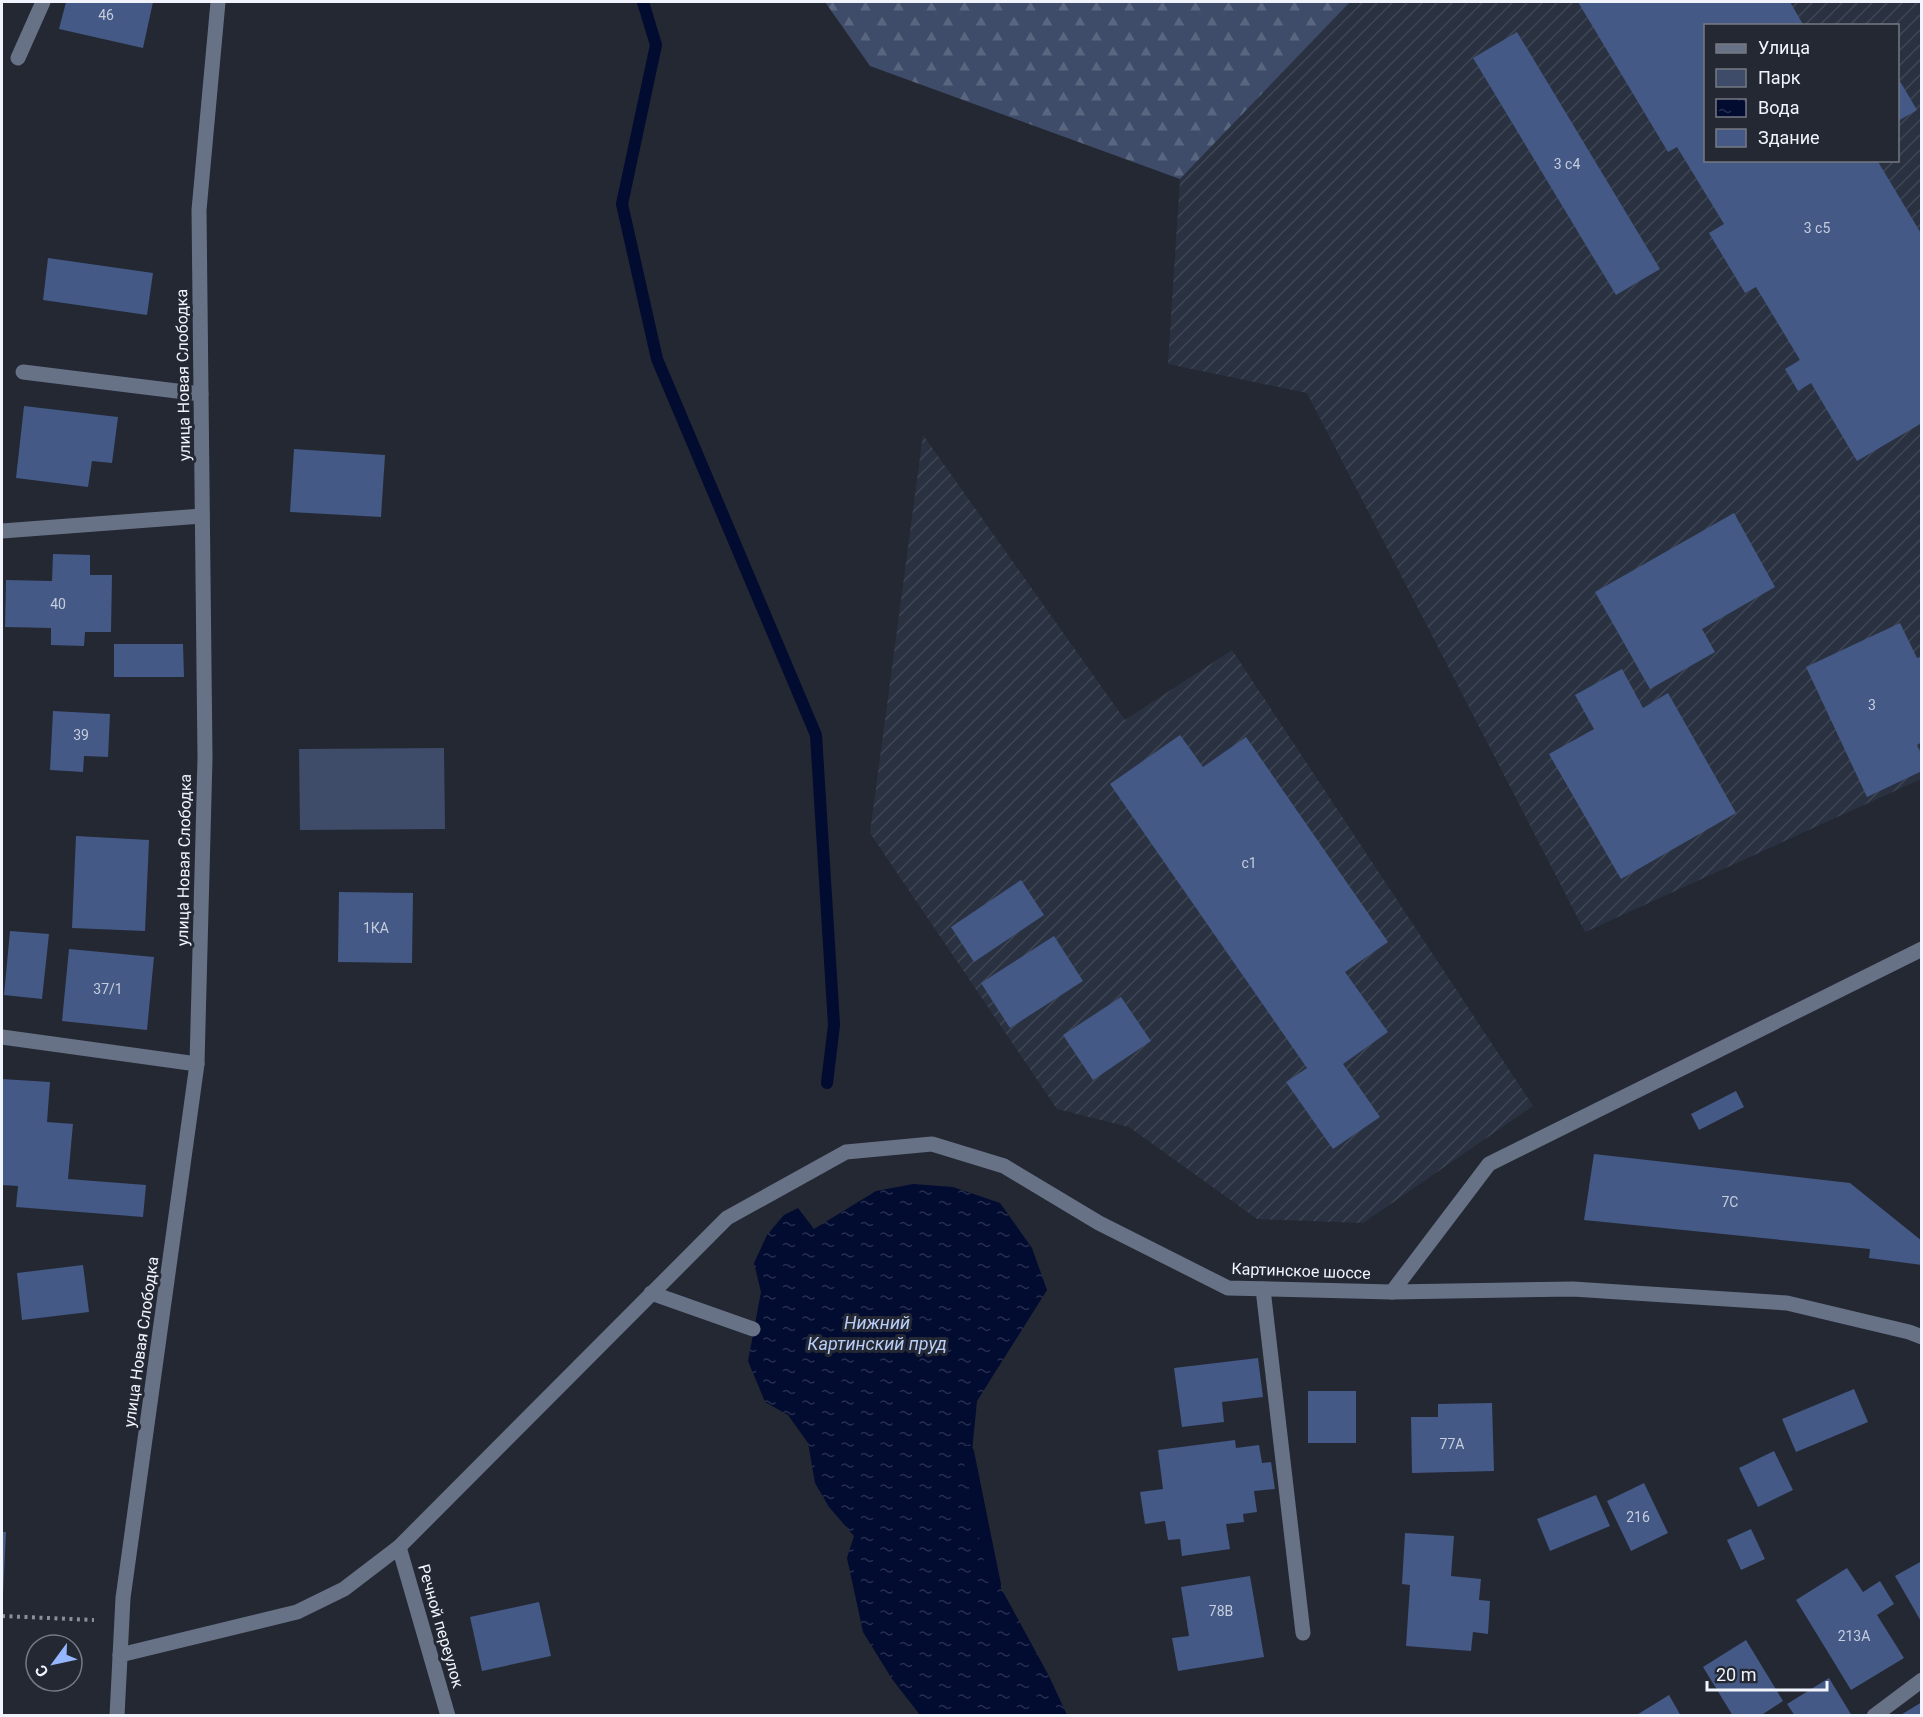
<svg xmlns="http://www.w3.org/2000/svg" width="1923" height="1717" viewBox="0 0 1923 1717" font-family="Roboto,sans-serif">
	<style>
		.industrial { fill: url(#industrial-furrows); fill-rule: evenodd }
		.green { fill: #3e4c69 }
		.forest { fill: url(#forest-firs) }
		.water { fill: url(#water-ripples) }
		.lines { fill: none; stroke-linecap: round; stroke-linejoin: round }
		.stream { stroke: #020b30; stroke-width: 12 }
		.building { fill: #445985 }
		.path { stroke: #8b8f98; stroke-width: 4; stroke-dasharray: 3 4.5; stroke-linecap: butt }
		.service { stroke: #687287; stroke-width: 15 }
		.minor { stroke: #687287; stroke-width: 15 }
		.labels { text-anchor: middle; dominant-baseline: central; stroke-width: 6; stroke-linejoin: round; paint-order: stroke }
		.number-label { font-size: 14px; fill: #c6cdde }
		.street-label { font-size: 16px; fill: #f1f4fc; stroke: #232833 }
		.water-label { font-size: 18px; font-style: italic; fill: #b8cdf8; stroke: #232833 }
	</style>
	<defs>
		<pattern id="industrial-furrows" width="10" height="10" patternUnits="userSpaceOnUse" patternTransform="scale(1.5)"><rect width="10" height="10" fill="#2a3242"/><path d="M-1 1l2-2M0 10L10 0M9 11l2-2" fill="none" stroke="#3f4655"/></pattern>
		<pattern id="forest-firs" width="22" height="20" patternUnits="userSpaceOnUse" patternTransform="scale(1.5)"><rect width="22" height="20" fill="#3e4c69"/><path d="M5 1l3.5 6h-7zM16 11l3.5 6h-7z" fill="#5a667f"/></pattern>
		<pattern id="water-ripples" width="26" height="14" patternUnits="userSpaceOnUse" patternTransform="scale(1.5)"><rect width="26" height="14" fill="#020b30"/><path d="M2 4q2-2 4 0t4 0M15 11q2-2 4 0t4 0" fill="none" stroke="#272f4f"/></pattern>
	</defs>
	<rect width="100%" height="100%" fill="#232833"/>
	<g class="industrial">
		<path d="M1350,2H1921V779L1585,932L1307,393L1168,364L1180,179ZM1706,26H1898V160H1706Z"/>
		<polygon points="923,435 1125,720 1232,650 1533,1106 1363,1223 1257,1219 1129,1127 1057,1109 870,833"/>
	</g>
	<polygon class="green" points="444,748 445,829 300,830 299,749"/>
	<polygon class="forest" points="825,2 1350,2 1180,179 870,66"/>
	<polygon class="water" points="913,1184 953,1187 1000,1203 1032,1248 1047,1290 977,1401 969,1482 989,1566 1049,1676 1067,1715 920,1715 892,1679 863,1632 847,1558 854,1536 829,1507 815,1483 808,1443 788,1415 765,1402 748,1361 761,1292 754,1263 767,1235 784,1215 798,1208 814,1229 876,1191"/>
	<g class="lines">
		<g class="stream">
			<polyline points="643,2 656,45 622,204 657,359 816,735 834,1025 827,1083"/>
			<polyline points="968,1452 995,1585"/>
		</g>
	</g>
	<g class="building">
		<polygon points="66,2 153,2 143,48 59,29"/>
		<polygon points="1578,2 1790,2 1804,26 1706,26 1706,160 1877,160 1922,235 1922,423 1857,461 1811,383 1798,391 1785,369 1800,360 1756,287 1745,293 1709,233 1724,224 1677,147 1668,152"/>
		<polygon points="1517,32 1660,269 1616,295 1473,58"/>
		<polygon points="1898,78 1917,110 1898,121"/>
		<polygon points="48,258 153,273 147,315 43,300"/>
		<polygon points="24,406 118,417 112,463 92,461 88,487 16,478"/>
		<polygon points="294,449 385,455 381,517 290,512"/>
		<polygon points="1734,513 1775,587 1702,629 1715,652 1650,689 1595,592"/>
		<polygon points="53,554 90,555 90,575 112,575 111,632 85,632 84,646 51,645 51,628 5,627 6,580 52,581"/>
		<polygon points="1900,623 1917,658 1922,656 1922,742 1917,745 1922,756 1922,771 1867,797 1806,667"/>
		<polygon points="114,644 183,644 184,677 114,677"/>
		<polygon points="1622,669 1643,708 1668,693 1736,813 1621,879 1549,754 1594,729 1575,695"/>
		<polygon points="53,711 110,714 108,757 84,756 83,772 50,770"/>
		<polygon points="1180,735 1203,767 1246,737 1388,942 1345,972 1388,1032 1343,1064 1380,1117 1333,1149 1286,1082 1307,1068 1110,784"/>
		<polygon points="76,836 149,840 145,931 72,928"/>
		<polygon points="1021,880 1044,915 974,962 951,927"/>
		<polygon points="339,892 413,893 412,963 338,962"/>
		<polygon points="10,931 49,934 42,999 4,995"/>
		<polygon points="1054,936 1083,981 1010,1028 981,983"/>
		<polygon points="69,949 154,957 147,1030 62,1021"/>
		<polygon points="1121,997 1151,1041 1093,1080 1063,1035"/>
		<polygon points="2,1079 50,1082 47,1122 73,1124 68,1179 146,1185 143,1217 16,1207 18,1186 2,1185"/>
		<polygon points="1736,1091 1744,1107 1699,1130 1691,1114"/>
		<polygon points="1594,1154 1850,1183 1922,1241 1922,1265 1869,1258 1870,1249 1584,1220"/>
		<polygon points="83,1265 89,1312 22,1320 17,1273"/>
		<polygon points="1258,1358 1263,1397 1222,1402 1224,1422 1182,1427 1174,1368"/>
		<polygon points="1854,1389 1868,1422 1796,1452 1782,1419"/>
		<rect x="1308" y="1391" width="48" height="52"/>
		<polygon points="1492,1403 1494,1471 1412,1473 1411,1417 1438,1417 1438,1404"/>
		<polygon points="1235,1440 1236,1448 1259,1445 1262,1463 1271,1462 1275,1489 1254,1491 1257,1512 1243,1514 1244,1522 1226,1524 1230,1549 1182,1556 1180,1539 1168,1540 1165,1521 1145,1524 1140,1492 1163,1489 1158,1450"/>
		<polygon points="1774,1451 1793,1490 1758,1507 1739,1468"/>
		<polygon points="1644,1483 1668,1533 1631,1551 1607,1501"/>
		<polygon points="1596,1495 1610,1526 1550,1551 1537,1519"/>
		<polygon points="1751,1529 1765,1559 1741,1570 1727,1540"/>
		<polygon points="2,1532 6,1532 3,1595 2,1595"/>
		<polygon points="1405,1533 1454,1536 1451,1576 1481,1579 1479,1600 1490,1601 1488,1634 1473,1632 1471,1651 1406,1646 1410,1585 1402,1584"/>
		<polygon points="1922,1561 1922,1623 1895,1576"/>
		<polygon points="1847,1568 1863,1592 1880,1581 1894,1604 1877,1615 1904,1658 1851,1690 1796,1600"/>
		<polygon points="1250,1576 1264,1657 1178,1671 1172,1638 1189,1636 1181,1587"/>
		<polygon points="539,1602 551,1656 482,1671 470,1617"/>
		<polygon points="1746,1640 1783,1701 1760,1716 1733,1716 1703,1667"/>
		<polygon points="1829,1678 1852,1716 1795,1716 1787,1704"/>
		<polygon points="1669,1695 1681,1716 1635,1716"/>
		<polygon points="1922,1702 1922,1716 1899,1716"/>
	</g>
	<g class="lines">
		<polyline class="path" points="2,1616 94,1620"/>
		<g class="service">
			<polyline points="18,58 43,2"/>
			<polyline points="23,372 201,394"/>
			<polyline points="2,531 202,516"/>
			<polyline points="1263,1289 1303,1633"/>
			<polyline points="1392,1292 1489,1164 1922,949"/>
			<polyline points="651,1293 753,1329"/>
			<polyline points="399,1547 448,1716"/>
		</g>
		<g class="minor">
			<polyline points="2,1037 197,1064"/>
			<polyline points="120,1655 297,1612 344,1589 399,1547 727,1218 846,1152 932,1144 1004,1166 1099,1223 1228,1288 1392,1292 1573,1289 1787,1303 1909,1332 1922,1337"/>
			<polyline points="117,1716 123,1598 197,1064 205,758 199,210 218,2"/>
			<polyline points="1874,1716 1922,1680"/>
		</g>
	</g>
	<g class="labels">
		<g class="number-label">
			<text x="106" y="15">46</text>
			<text x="1567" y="164">3 с4</text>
			<text x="1817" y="228">3 с5</text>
			<text x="58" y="604">40</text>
			<text x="1872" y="705">3</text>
			<text x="81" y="735">39</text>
			<text x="1249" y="863">с1</text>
			<text x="376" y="928">1КА</text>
			<text x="108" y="989">37/1</text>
			<text x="1730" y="1202">7С</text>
			<text x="1452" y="1444">77А</text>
			<text x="1638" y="1517">216</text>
			<text x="1221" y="1611">78В</text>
			<text x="1854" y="1636">213А</text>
		</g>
		<g class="street-label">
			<text transform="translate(183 375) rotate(-91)">улица Новая Слободка</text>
			<text transform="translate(184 860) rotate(-89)">улица Новая Слободка</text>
			<text transform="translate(1301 1271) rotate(2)">Картинское шоссе</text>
			<text transform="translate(141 1342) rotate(-82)">улица Новая Слободка</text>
			<text transform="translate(441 1626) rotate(74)">Речной переулок</text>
		</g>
		<g class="water-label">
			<text x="877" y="1322">Нижний<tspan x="877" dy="21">Картинский пруд</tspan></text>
		</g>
	</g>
	<rect width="1923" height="1717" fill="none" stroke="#f1f4fc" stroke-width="6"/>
	<rect x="1704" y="24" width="195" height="138" fill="#232833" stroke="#757a83" stroke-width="1.5"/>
	<rect x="1716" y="44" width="30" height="9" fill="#687287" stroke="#757a83" stroke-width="1.5"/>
	<text x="1758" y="54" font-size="18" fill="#f1f4fc">Улица</text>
	<rect x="1716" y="69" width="30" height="18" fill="#3e4c69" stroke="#757a83" stroke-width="1.5"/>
	<text x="1758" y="84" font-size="18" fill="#f1f4fc">Парк</text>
	<rect x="1716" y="99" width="30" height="18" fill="url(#water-ripples)" stroke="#757a83" stroke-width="1.5"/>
	<text x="1758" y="114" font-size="18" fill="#f1f4fc">Вода</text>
	<rect x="1716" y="129" width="30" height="18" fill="#445985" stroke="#757a83" stroke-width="1.5"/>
	<text x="1758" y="144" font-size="18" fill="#f1f4fc">Здание</text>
	<g transform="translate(54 1663) rotate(237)"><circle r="28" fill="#232833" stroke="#757a83" stroke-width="1.5"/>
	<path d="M0-4.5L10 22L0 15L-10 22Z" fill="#95b7fd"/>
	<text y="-9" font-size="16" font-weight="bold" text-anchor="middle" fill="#f1f4fc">С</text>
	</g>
	<path d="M1707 1681v9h120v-9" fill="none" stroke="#f1f4fc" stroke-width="3"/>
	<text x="1716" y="1681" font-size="18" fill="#f1f4fc" stroke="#232833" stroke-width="4.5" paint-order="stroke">20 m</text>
</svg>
